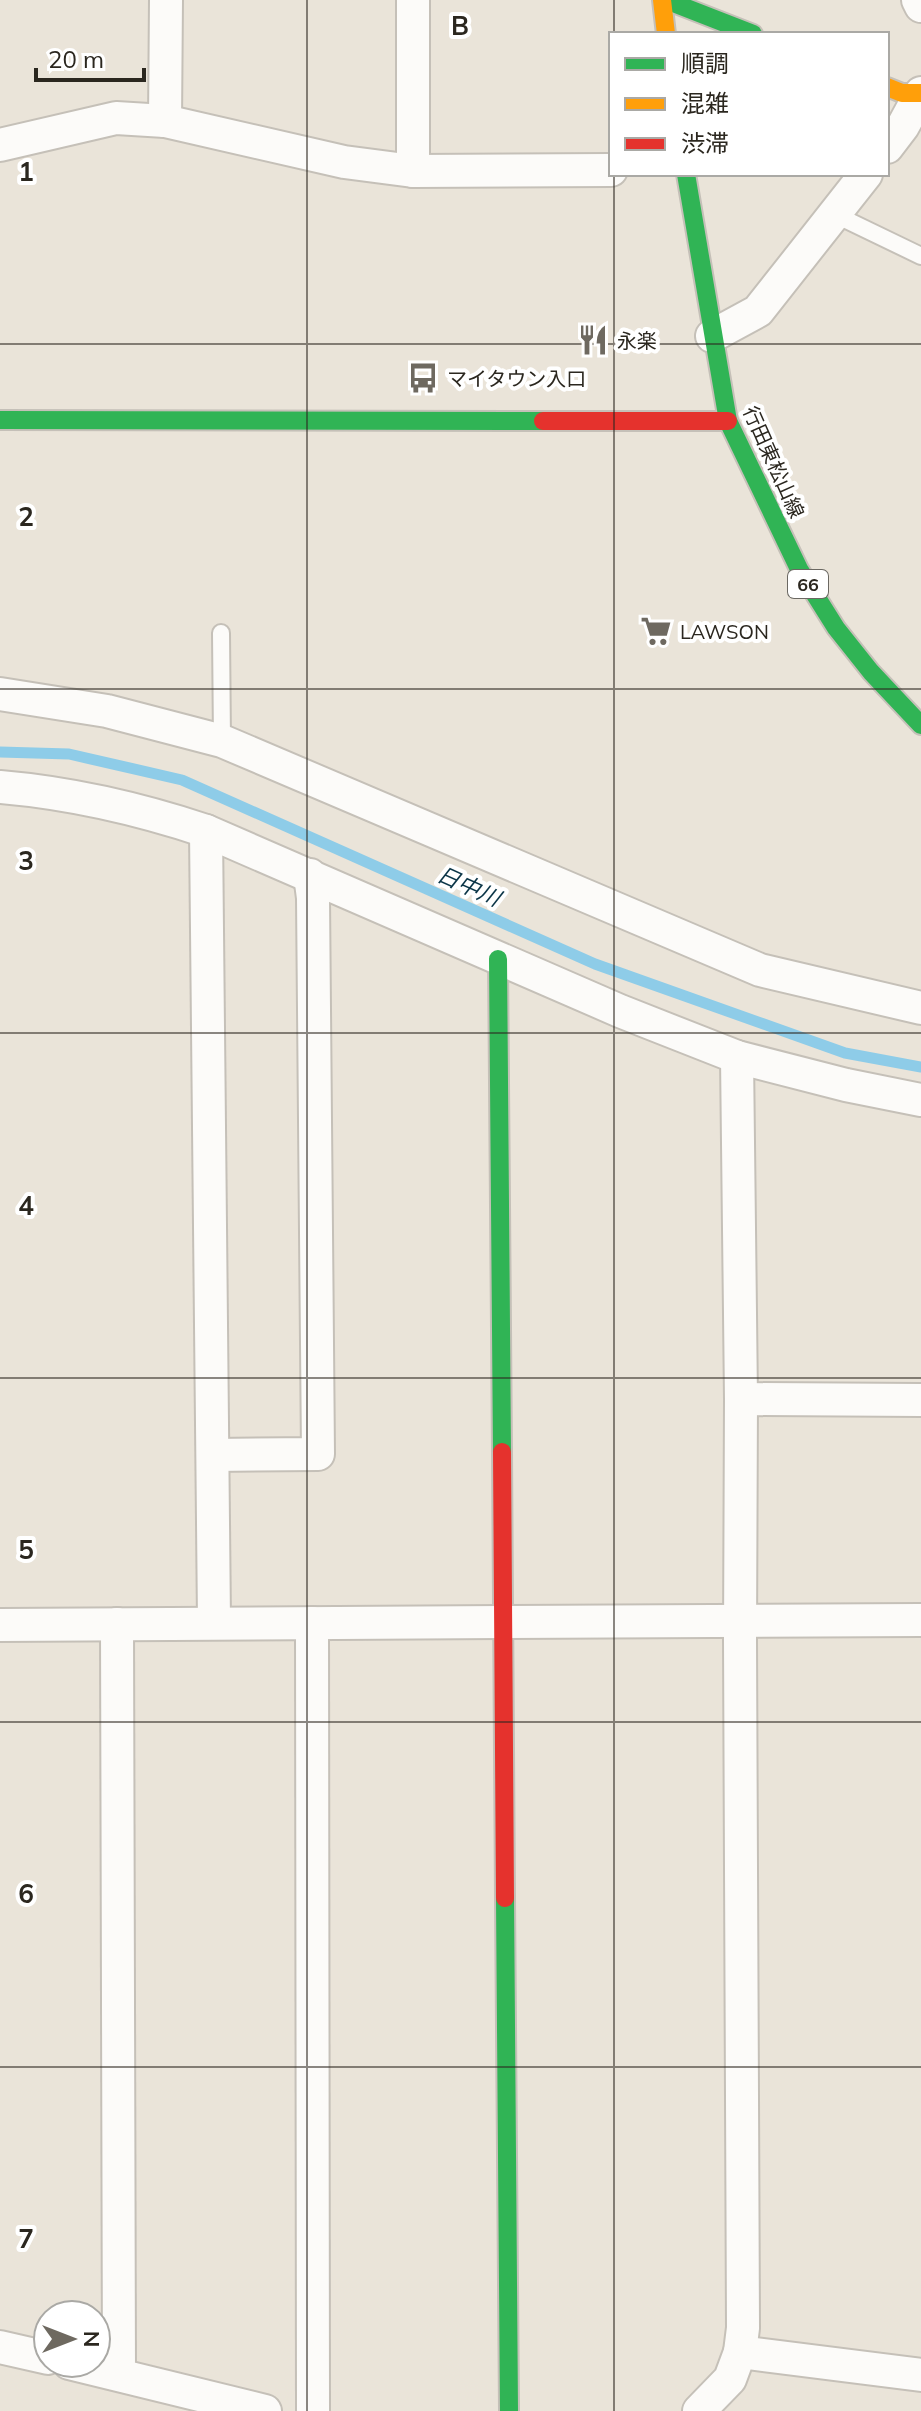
<svg xmlns="http://www.w3.org/2000/svg" width="921" height="2411" viewBox="0 0 921 2411" font-family="Mulish,'Noto Sans JP',sans-serif">
	<style>
		.lines { fill: none; stroke-linecap: round; stroke-linejoin: round }
		.stream { stroke: #8ecce8; stroke-width: 11 }
		.lane-casing { stroke: #c5c0b8; stroke-width: 20 }
		.street-casing { stroke: #c5c0b8; stroke-width: 36 }
		.fast-casing { stroke: #c5c0b8; stroke-width: 22 }
		.slow-casing { stroke: #c5c0b8; stroke-width: 22 }
		.jam-casing { stroke: #c5c0b8; stroke-width: 22 }
		.lane { stroke: #fcfbf9; stroke-width: 16 }
		.street { stroke: #fcfbf9; stroke-width: 32 }
		.fast { stroke: #30b455; stroke-width: 18 }
		.slow { stroke: #ff9f0a; stroke-width: 18 }
		.jam { stroke: #e5322d; stroke-width: 18 }
		.grid { fill: none; stroke: #2b271f; stroke-width: 2; stroke-opacity: 0.55 }
		.labels { text-anchor: middle; dominant-baseline: central; stroke-width: 8; stroke-linejoin: round; paint-order: stroke }
		.shield { fill: #fff; stroke: #6b6862; stroke-width: 2 }
		.shield-label { font-size: 18px; font-weight: bold; fill: #2b271f }
		.poi-label { font-size: 20px; fill: #2b271f; stroke: #fff; text-anchor: start }
		.street-label { font-size: 20px; fill: #2b271f; stroke: #fff }
		.water-label { font-size: 22px; font-style: italic; fill: #0b3547; stroke: #fff }
		.grid-label { font-size: 26px; text-anchor: middle; font-weight: bold; fill: #2b271f; stroke: #fff; stroke-width: 8; stroke-linejoin: round; paint-order: stroke }
	</style>
	<rect width="100%" height="100%" fill="#eae4d9"/>
	<g class="lines">
		<polyline class="stream" points="0,752 69,754 182,780 595,964 845,1053 921,1067"/>
		<g class="lane-casing">
			<g id="lane">
				<polyline points="834,214 921,256"/>
				<polyline points="221,633 222,741"/>
			</g>
		</g>
		<g class="street-casing">
			<g id="street">
				<polyline points="918,0 921,6"/>
				<polyline points="165,121 166,0"/>
				<polyline points="0,145 116,118 165,121 344,162 413,171 611,170"/>
				<polyline points="887,147 903,126 921,93"/>
				<polyline points="413,171 413,0"/>
				<polyline points="712,336 758,311 866,174"/>
				<polyline points="0,694 107,711 222,741 760,970 921,1008"/>
				<path d="M0,787C70,793 140,809 206,831L620,1011L737,1057L846,1085L921,1100"/>
				<polyline points="206,831 214,1621"/>
				<polyline points="737,1057 741,1399 740,1639 743,2328 740,2352"/>
				<polyline points="741,1399 921,1400"/>
				<polyline points="214,1455 318,1454 313,898 310,875"/>
				<polyline points="312,1623 313,2411"/>
				<polyline points="117,1624 119,2374"/>
				<path d="M0,1625C307,1621 614,1623 921,1620"/>
				<polyline points="0,2347 48,2358"/>
				<polyline points="69,2363 265,2411"/>
				<polyline points="699,2411 730,2379 740,2352 921,2375"/>
			</g>
		</g>
		<g class="fast-casing">
			<g id="fast">
				<polyline points="666,0 753,34"/>
				<polyline points="686,174 728,421 799,569 836,628 871,672 921,725"/>
				<polyline points="0,420 543,421"/>
				<polyline points="498,959 502,1452"/>
				<polyline points="505,1898 509,2411"/>
			</g>
		</g>
		<g class="slow-casing">
			<g id="slow">
				<polyline points="662,0 666,34"/>
				<polyline points="887,87 902,93 921,93"/>
			</g>
		</g>
		<g class="jam-casing">
			<g id="jam">
				<polyline points="543,421 728,421"/>
				<polyline points="502,1452 505,1898"/>
			</g>
		</g>
		<use href="#lane" class="lane"/>
		<use href="#street" class="street"/>
		<use href="#fast" class="fast"/>
		<use href="#slow" class="slow"/>
		<use href="#jam" class="jam"/>
	</g>
	<path class="grid" d="M307,0V2411M614,0V34M614,174V2411M0,344H921M0,689H921M0,1033H921M0,1378H921M0,1722H921M0,2067H921"/>
	<defs>
		<g id="restaurant-bare" transform="scale(2.4)"><path d="M-5-6h1v4h1v-4h1v4h1v-4h1v5L-1.5 .5V6h-2V.5L-5-1ZM5-6V6H3V1.5H1.5Q1.5-4 5-6Z" fill="#6e6960" stroke="#fff" stroke-width="2.5" paint-order="stroke"/></g>
		<g id="bus-bare" transform="scale(2.4)"><path d="M-5-6H5V4H4V6H2V4H-2V6H-4V4H-5ZM-3.5-4V0h7V-4ZM-3.5 1.2v1.5H-2V1.2ZM2 1.2v1.5H3.5V1.2Z" fill="#6e6960" stroke="#fff" stroke-width="2.5" paint-order="stroke"/></g>
		<g id="supermarket-bare" transform="scale(2.4)"><path d="M-6-5.5h2.5l.6 2H6L4.5 2H-2.5L-4.4-4H-6ZM-1.5 3.2a1.3 1.3 0 1 0 .1 0ZM3 3.2a1.3 1.3 0 1 0 .1 0Z" fill="#6e6960" stroke="#fff" stroke-width="2.5" paint-order="stroke"/></g>
	</defs>
	<g fill-rule="evenodd">
		<use href="#restaurant-bare" x="593" y="340"/>
		<use href="#bus-bare" x="423" y="378"/>
		<use href="#supermarket-bare" x="656" y="631"/>
	</g>
	<g class="labels">
		<rect class="shield" x="788" y="570" width="40" height="28" rx="6"/>
		<g class="shield-label">
			<text x="808" y="584">66</text>
		</g>
		<g class="poi-label">
			<text x="617" y="340">永楽</text>
			<text x="447" y="378">マイタウン入口</text>
			<text x="680" y="631">LAWSON</text>
		</g>
		<g class="street-label">
			<text transform="translate(774 462) rotate(66)">行田東松山線</text>
		</g>
		<g class="water-label">
			<text transform="translate(469 886) rotate(24)">日中川</text>
		</g>
	</g>
	<g class="grid-label">
		<text x="460" y="35">B</text>
		<text x="26" y="181">1</text>
		<text x="26" y="526">2</text>
		<text x="26" y="870">3</text>
		<text x="26" y="1215">4</text>
		<text x="26" y="1559">5</text>
		<text x="26" y="1903">6</text>
		<text x="26" y="2248">7</text>
	</g>
	<rect x="609" y="32" width="280" height="144" fill="#ffffff" stroke="#aaa9a5" stroke-width="2"/>
	<rect x="625" y="58" width="40" height="12" fill="#30b455" stroke="#aaa9a5" stroke-width="2"/>
	<text x="681" y="72" font-size="24" fill="#2b271f">順調</text>
	<rect x="625" y="98" width="40" height="12" fill="#ff9f0a" stroke="#aaa9a5" stroke-width="2"/>
	<text x="681" y="112" font-size="24" fill="#2b271f">混雑</text>
	<rect x="625" y="138" width="40" height="12" fill="#e5322d" stroke="#aaa9a5" stroke-width="2"/>
	<text x="681" y="152" font-size="24" fill="#2b271f">渋滞</text>
	<g transform="translate(72 2339) rotate(90)"><circle r="38" fill="#ffffff" stroke="#aaa9a5" stroke-width="2"/>
	<path d="M0-6L14 30L0 20L-14 30Z" fill="#6e6960"/>
	<text y="-12" font-size="22" font-weight="bold" text-anchor="middle" fill="#2b271f">N</text>
	</g>
	<path d="M36 68v12h108v-12" fill="none" stroke="#2b271f" stroke-width="4"/>
	<text x="48" y="68" font-size="24" fill="#2b271f" stroke="#ffffff" stroke-width="6" paint-order="stroke">20 m</text>
</svg>
